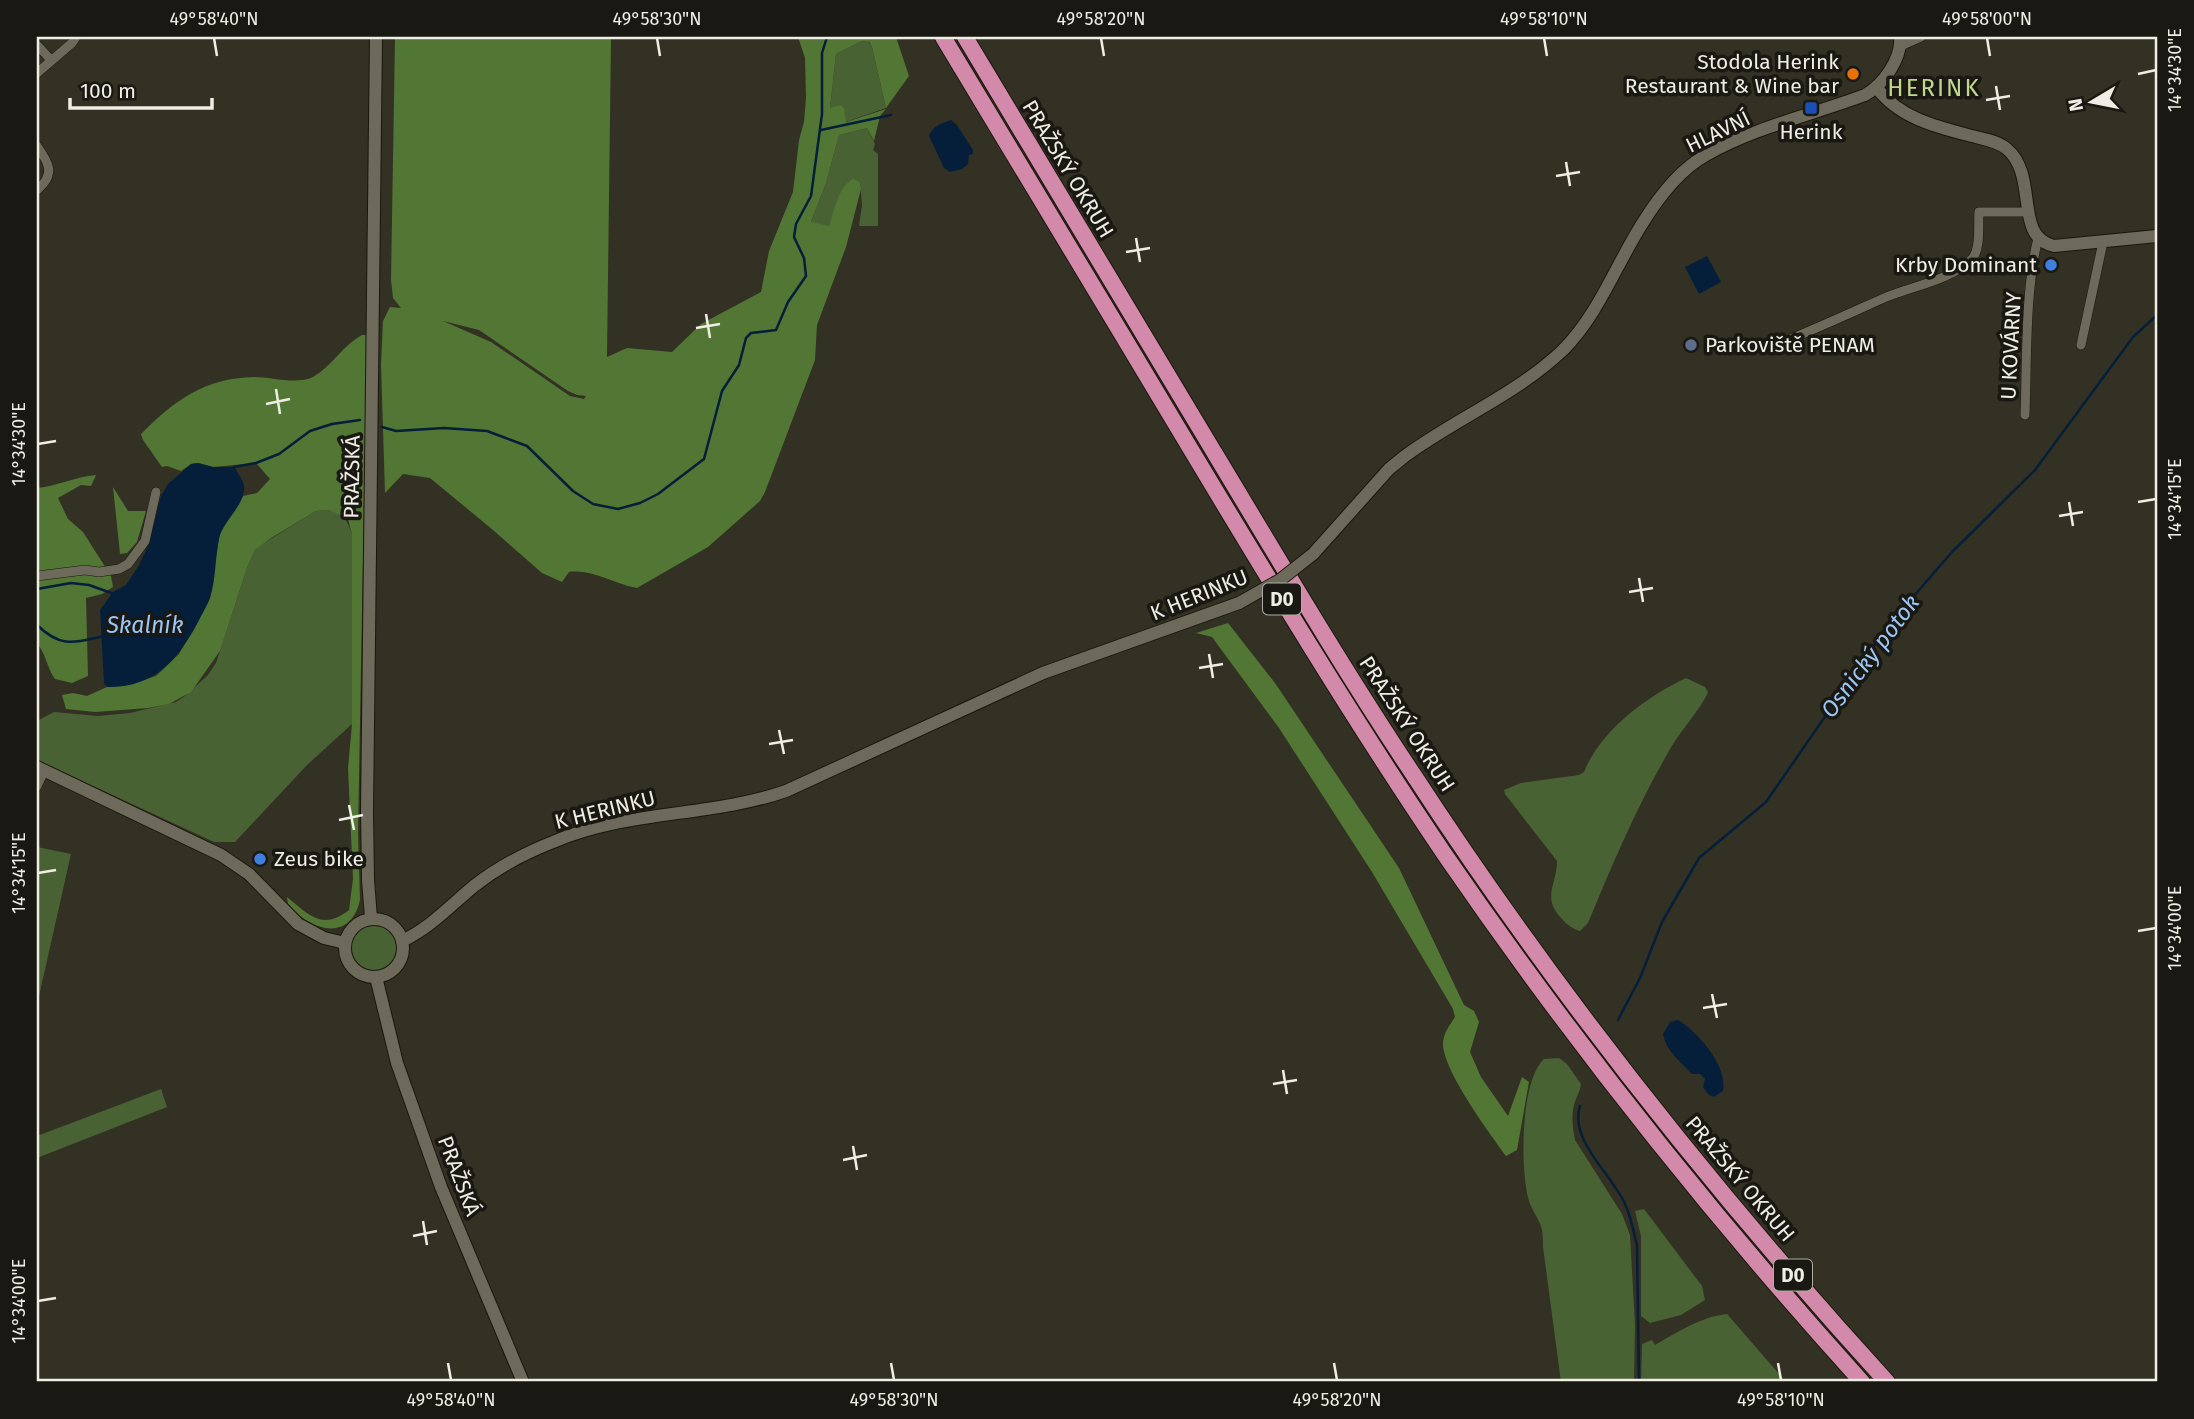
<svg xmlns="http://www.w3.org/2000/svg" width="2194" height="1419" viewBox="0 0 2194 1419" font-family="'Fira Sans',sans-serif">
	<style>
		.green { fill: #496234 }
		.forest { fill: #527633; fill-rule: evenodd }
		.water { fill: #051f3b }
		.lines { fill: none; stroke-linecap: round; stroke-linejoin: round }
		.stream { stroke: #051f3b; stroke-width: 2.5 }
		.street-casing { stroke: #1b180b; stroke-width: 10 }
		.secondary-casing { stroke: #1b180b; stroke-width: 14 }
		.highway-casing { stroke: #1b180b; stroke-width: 18 }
		.street { stroke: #6d6a5b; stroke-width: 9 }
		.secondary { stroke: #6d6a5b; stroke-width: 12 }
		.highway { stroke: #d389aa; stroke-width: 16 }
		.secondary-bridge-casing { stroke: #1b180b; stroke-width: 14; stroke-linecap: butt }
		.secondary-bridge { stroke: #6d6a5b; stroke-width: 12 }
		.ticks { fill: none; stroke: #efede4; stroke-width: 2.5 }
		.food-dot { fill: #e8710a; stroke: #1a1812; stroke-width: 2.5 }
		.transit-dot { fill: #1a4fb4; stroke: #1a1812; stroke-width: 2.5 }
		.shop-dot { fill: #3f7fe0; stroke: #1a1812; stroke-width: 2.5 }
		.service-dot { fill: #5c6f8a; stroke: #1a1812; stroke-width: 2.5 }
		.labels { text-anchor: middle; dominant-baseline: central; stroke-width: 7; stroke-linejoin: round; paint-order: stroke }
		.shield { fill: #1a1812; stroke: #afada5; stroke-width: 2 }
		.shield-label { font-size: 19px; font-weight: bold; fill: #efede4 }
		.poi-label { font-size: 21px; fill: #efede4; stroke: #1a1812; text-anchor: end }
		.street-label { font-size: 21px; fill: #efede4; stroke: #1a1812 }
		.water-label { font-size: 23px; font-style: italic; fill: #9cc6f5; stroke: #1a1812 }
		.quarter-label { font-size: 24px; letter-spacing: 2px; fill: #c1d78d; stroke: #1a1812 }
		.neatline { fill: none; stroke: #efede4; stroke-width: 2.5 }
		.ticks-label { font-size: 18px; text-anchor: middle; fill: #efede4 }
	</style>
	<rect width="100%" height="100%" fill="#333123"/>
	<g class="green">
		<polygon points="862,41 868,42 872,47 886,108 845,122 830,109 836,54"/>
		<polygon points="867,128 875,144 873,150 878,154 878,226 859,226 862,205 860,182 838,199 829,226 813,224 811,222 826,183 839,135"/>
		<path d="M329,510C342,514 348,520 352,534V724L307,765L235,842H214L39,761L37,758V721L54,712L98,716L130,713L176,702L185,696L208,675L216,663L247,568L255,550L264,543L316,511Z"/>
		<path d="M1686,678L1705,687L1708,692C1703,706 1678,734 1669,751C1637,806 1612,865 1588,923L1580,931C1573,929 1567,925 1562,919C1541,897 1557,885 1557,861L1505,794L1504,790L1521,783L1579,775L1584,772C1601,730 1646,697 1686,678Z"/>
		<polygon points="37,847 71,854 37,1005"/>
		<circle cx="374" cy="948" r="23"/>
		<path d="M1559,1058L1567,1064L1581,1084C1580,1092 1576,1097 1574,1105C1571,1116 1573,1130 1575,1140L1622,1214L1630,1235L1635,1325L1634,1382H1561L1543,1247C1543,1241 1543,1236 1542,1230C1540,1220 1532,1211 1529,1201C1520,1171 1520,1081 1544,1059Z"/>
		<polygon points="161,1089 167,1107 37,1158 37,1136"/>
		<polygon points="1644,1209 1702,1286 1705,1300 1681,1315 1650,1323 1641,1316 1641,1236 1635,1211"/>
		<path d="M1727,1314L1786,1382H1641L1642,1344L1652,1340L1655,1345C1678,1332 1700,1317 1727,1314Z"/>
	</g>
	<g class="forest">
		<path d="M395,37H611L607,357L627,348L672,352L701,324L761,292L769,251L793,192L799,140L804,122L806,98L805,58L798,37H895L897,40L909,76L886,108L872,47L869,42L862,41L836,54L830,108L840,105L844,108L846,122L886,109L880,116L874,141L867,128L839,135L826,183L811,222L829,226C834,211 838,187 853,179L860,182L861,189L846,247L817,325L815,360L765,492L760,501L708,547L637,588C613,584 593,569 569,572L562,582L542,573L493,530L430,478L403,474L385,493L381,365L383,321L390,307L401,308L393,298L391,280ZM443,321L479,330L568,391L577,395L586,396L584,399L570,396L491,342Z"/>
		<path d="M362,335H367L358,833L360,900C350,944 309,930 288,904L287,897C309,915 322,931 349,910L353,879L348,768L352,724V534L348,519L329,510L316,511L271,538L255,550L247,568L220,651L191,692L169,704L148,708L95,712L66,709L62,695L73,693L87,696L107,687L131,684L156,676L179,654L210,598L219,537L222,527L243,496L257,493L270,479L256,463L213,467L198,463L191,464L181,471L167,466L162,467L143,440L141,434C174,401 204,378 254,377C271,377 296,385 313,377C332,366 343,345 362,335Z"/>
		<path d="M96,475L91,486L81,485L58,498L68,519L83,532L111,576L113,587L102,594L86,598L88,676L72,683L55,679C47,668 45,651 37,644V488C57,486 75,477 96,475Z"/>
		<polygon points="113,487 128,511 146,511 137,542 127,553 120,554"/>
		<path d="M1228,623L1275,683L1399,868L1464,1005L1474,1011L1479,1022L1470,1052L1481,1077L1508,1116L1522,1077L1529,1082L1517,1150L1506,1156C1490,1134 1441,1068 1443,1042C1444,1032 1450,1025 1455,1017L1453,1009L1372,872L1279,728L1212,637L1196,633Z"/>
	</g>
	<g class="water">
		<path d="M951,120L957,125L973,150V154L969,155L968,164L962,169L950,172L944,168L929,136C932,126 942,123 951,120Z"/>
		<polygon points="1707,256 1721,282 1699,294 1685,267"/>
		<path d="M198,463L213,467H235C237,474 243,478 244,486C246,505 223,520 219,539C215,558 216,579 210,598C207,606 202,614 198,622C178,660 154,688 107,687L104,683L100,610L113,592L126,585L139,565L148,546L161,496L168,484L191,464Z"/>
		<path d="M1678,1020C1698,1032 1728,1066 1723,1091L1714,1097L1709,1095L1703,1087L1705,1079L1700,1074H1692C1680,1061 1666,1051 1663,1034L1670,1022Z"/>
	</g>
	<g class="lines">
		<g class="stream">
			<polyline points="821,130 891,115"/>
			<polyline points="382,427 396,431 444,428 487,431 527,446 573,491 593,504 618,509 640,503 658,494 704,459 722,391 739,365 746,338 751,333 776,330 788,302 806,276 804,258 794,237 796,224 811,196 822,114 822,53 827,37"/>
			<polyline points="234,467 256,463 279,454 310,431 332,424 360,420"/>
			<polyline points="37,589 71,583 89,585 114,594"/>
			<path d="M37,625C61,648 73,643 104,636"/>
			<polyline points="1618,1020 1640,978 1662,922 1699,858 1766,802 1887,627 1952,552 2035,470 2133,337 2157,315"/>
			<path d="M1580,1106C1569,1141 1612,1174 1625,1204C1631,1217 1634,1232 1637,1246L1639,1382"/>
		</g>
		<g class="street-casing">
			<g id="street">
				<polyline points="37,45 51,60"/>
				<polyline points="1901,46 1921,37"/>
				<polyline points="37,73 72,43 76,37"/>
				<path d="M37,146C49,163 56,174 37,190"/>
				<polyline points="2081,345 2103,242"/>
				<path d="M1771,347C1809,332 1846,315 1884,298C1912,286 1949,281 1972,259C1981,249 1978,225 1979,212H2029"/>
				<path d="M2025,415C2027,359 2025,291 2038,238"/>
				<polyline points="37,576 85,570 99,572 119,569 128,564 145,541 156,492"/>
				<polyline points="37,786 44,771"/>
			</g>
		</g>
		<g class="secondary-casing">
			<g id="secondary">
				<path d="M1877,88C1899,118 1937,127 1972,136C1983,139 1998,141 2007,149C2039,176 2013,237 2054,246L2157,236"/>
				<path d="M1313,554L1389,469L1405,456C1455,419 1517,394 1563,350C1598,315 1616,265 1642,224C1658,198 1679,170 1706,155C1753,128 1814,114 1865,95C1883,85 1902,59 1900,37"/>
				<polyline points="37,767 221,855 249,874 298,924 324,938 345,943"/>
				<polyline points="371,918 368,880 367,810 376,37"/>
				<circle cx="374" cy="948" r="29"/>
				<path d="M402,941C430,928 451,905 474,886C498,867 525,853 553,842C627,810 711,817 786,791L1043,673L1239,603"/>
				<polyline points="376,977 397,1063 441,1187 523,1382"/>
			</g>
		</g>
		<g class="highway-casing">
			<g id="highway">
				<path d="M943,37C1023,170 1104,304 1184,438C1268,578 1353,719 1445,855C1572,1040 1712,1216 1862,1382"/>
				<path d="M965,37C1048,176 1131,314 1214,452C1279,560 1343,669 1413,774C1553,989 1714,1192 1887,1382"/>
			</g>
		</g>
		<use href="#street" class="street"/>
		<use href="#secondary" class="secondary"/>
		<use href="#highway" class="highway"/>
		<g class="secondary-bridge-casing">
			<polyline id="secondary-bridge" points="1239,603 1280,580 1313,554"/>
		</g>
		<use href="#secondary-bridge" class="secondary-bridge"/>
	</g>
	<path class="ticks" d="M214,38L217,56M657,38L660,56M1101,38L1104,56M1544,38L1547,56M1987,38L1990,56M2138,74L2156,70M1996,86L2000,110M1986,100L2010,96M1566,162L1570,186M1556,176L1580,172M1136,238L1140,262M1126,252L1150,248M706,314L710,338M696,328L720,324M276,389L280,414M266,404L290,399M38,444L56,441M2069,502L2073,526M2138,502L2156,499M2059,516L2083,512M1639,578L1643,602M1629,592L1653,588M1209,654L1213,678M1199,668L1223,664M779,730L784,754M769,744L793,740M349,805L354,830M339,820L363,815M38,873L56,870M2138,931L2156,928M1712,994L1717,1018M1703,1008L1727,1004M1283,1070L1287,1094M1273,1084L1297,1080M853,1146L857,1170M843,1160L867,1155M423,1221L427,1245M413,1236L437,1231M38,1301L56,1298M448,1363L451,1380M891,1363L894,1380M1334,1363L1337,1380M1778,1363L1781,1380"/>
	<circle class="food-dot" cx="1853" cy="74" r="7"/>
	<rect class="transit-dot" x="1804" y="101" width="14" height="14" rx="3.5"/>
	<g class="shop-dot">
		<circle cx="2051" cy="265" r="7"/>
		<circle cx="260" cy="859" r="7"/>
	</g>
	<circle class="service-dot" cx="1691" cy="345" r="7"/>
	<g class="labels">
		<g class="shield">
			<rect x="1263" y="583.5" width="38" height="31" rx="5"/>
			<rect x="1774" y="1259.5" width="38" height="31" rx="5"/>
		</g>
		<g class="shield-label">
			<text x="1282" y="599">D0</text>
			<text x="1793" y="1275">D0</text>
		</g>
		<g class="poi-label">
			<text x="1839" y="62">Stodola Herink<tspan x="1839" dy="24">Restaurant &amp; Wine bar</tspan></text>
			<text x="1811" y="132" text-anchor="middle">Herink</text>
			<text x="2037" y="265">Krby Dominant</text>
			<text x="1705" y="345" text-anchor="start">Parkoviště PENAM</text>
			<text x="274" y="859" text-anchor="start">Zeus bike</text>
		</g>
		<g class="street-label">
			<text transform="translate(1718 132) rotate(-26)">HLAVNÍ</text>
			<text transform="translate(1068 169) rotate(59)">PRAŽSKÝ OKRUH</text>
			<text transform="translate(2011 346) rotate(-87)">U KOVÁRNY</text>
			<text transform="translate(352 477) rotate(-89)">PRAŽSKÁ</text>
			<text transform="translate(1199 595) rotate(-22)">K HERINKU</text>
			<text transform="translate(1407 724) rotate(57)">PRAŽSKÝ OKRUH</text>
			<text transform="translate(605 810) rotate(-14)">K HERINKU</text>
			<text transform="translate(459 1176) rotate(69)">PRAŽSKÁ</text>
			<text transform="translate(1740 1179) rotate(50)">PRAŽSKÝ OKRUH</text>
		</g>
		<g class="water-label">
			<text x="145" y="625">Skalník</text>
			<text transform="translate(1870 656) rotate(-53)">Osnický potok</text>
		</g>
		<g class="quarter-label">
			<text x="1934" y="88">HERINK</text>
		</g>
	</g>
	<rect width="2194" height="1419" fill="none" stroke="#1a1812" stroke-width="77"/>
	<g transform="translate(2092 102) rotate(260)" stroke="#1a1812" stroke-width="5" paint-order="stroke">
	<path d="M0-5L12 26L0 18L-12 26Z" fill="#efede4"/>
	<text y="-10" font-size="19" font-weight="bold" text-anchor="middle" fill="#efede4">N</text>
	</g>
	<path d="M70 98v10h142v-10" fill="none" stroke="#efede4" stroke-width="3.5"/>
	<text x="80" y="98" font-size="21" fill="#efede4" stroke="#1a1812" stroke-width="5" paint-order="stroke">100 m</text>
	<rect x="38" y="38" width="2118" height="1342" class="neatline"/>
	<g class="ticks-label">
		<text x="214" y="25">49°58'40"N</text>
		<text x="657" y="25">49°58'30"N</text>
		<text x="1101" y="25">49°58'20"N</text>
		<text x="1544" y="25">49°58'10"N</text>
		<text x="1987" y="25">49°58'00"N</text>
		<text transform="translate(2175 70) rotate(-90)" y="6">14°34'30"E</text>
		<text transform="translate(19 444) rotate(-90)" y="6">14°34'30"E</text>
		<text transform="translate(2175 499) rotate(-90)" y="6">14°34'15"E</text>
		<text transform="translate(19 873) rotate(-90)" y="6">14°34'15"E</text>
		<text transform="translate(2175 928) rotate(-90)" y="6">14°34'00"E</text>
		<text transform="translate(19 1301) rotate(-90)" y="6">14°34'00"E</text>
		<text x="451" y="1406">49°58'40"N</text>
		<text x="894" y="1406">49°58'30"N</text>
		<text x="1337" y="1406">49°58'20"N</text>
		<text x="1781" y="1406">49°58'10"N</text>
	</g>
</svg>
